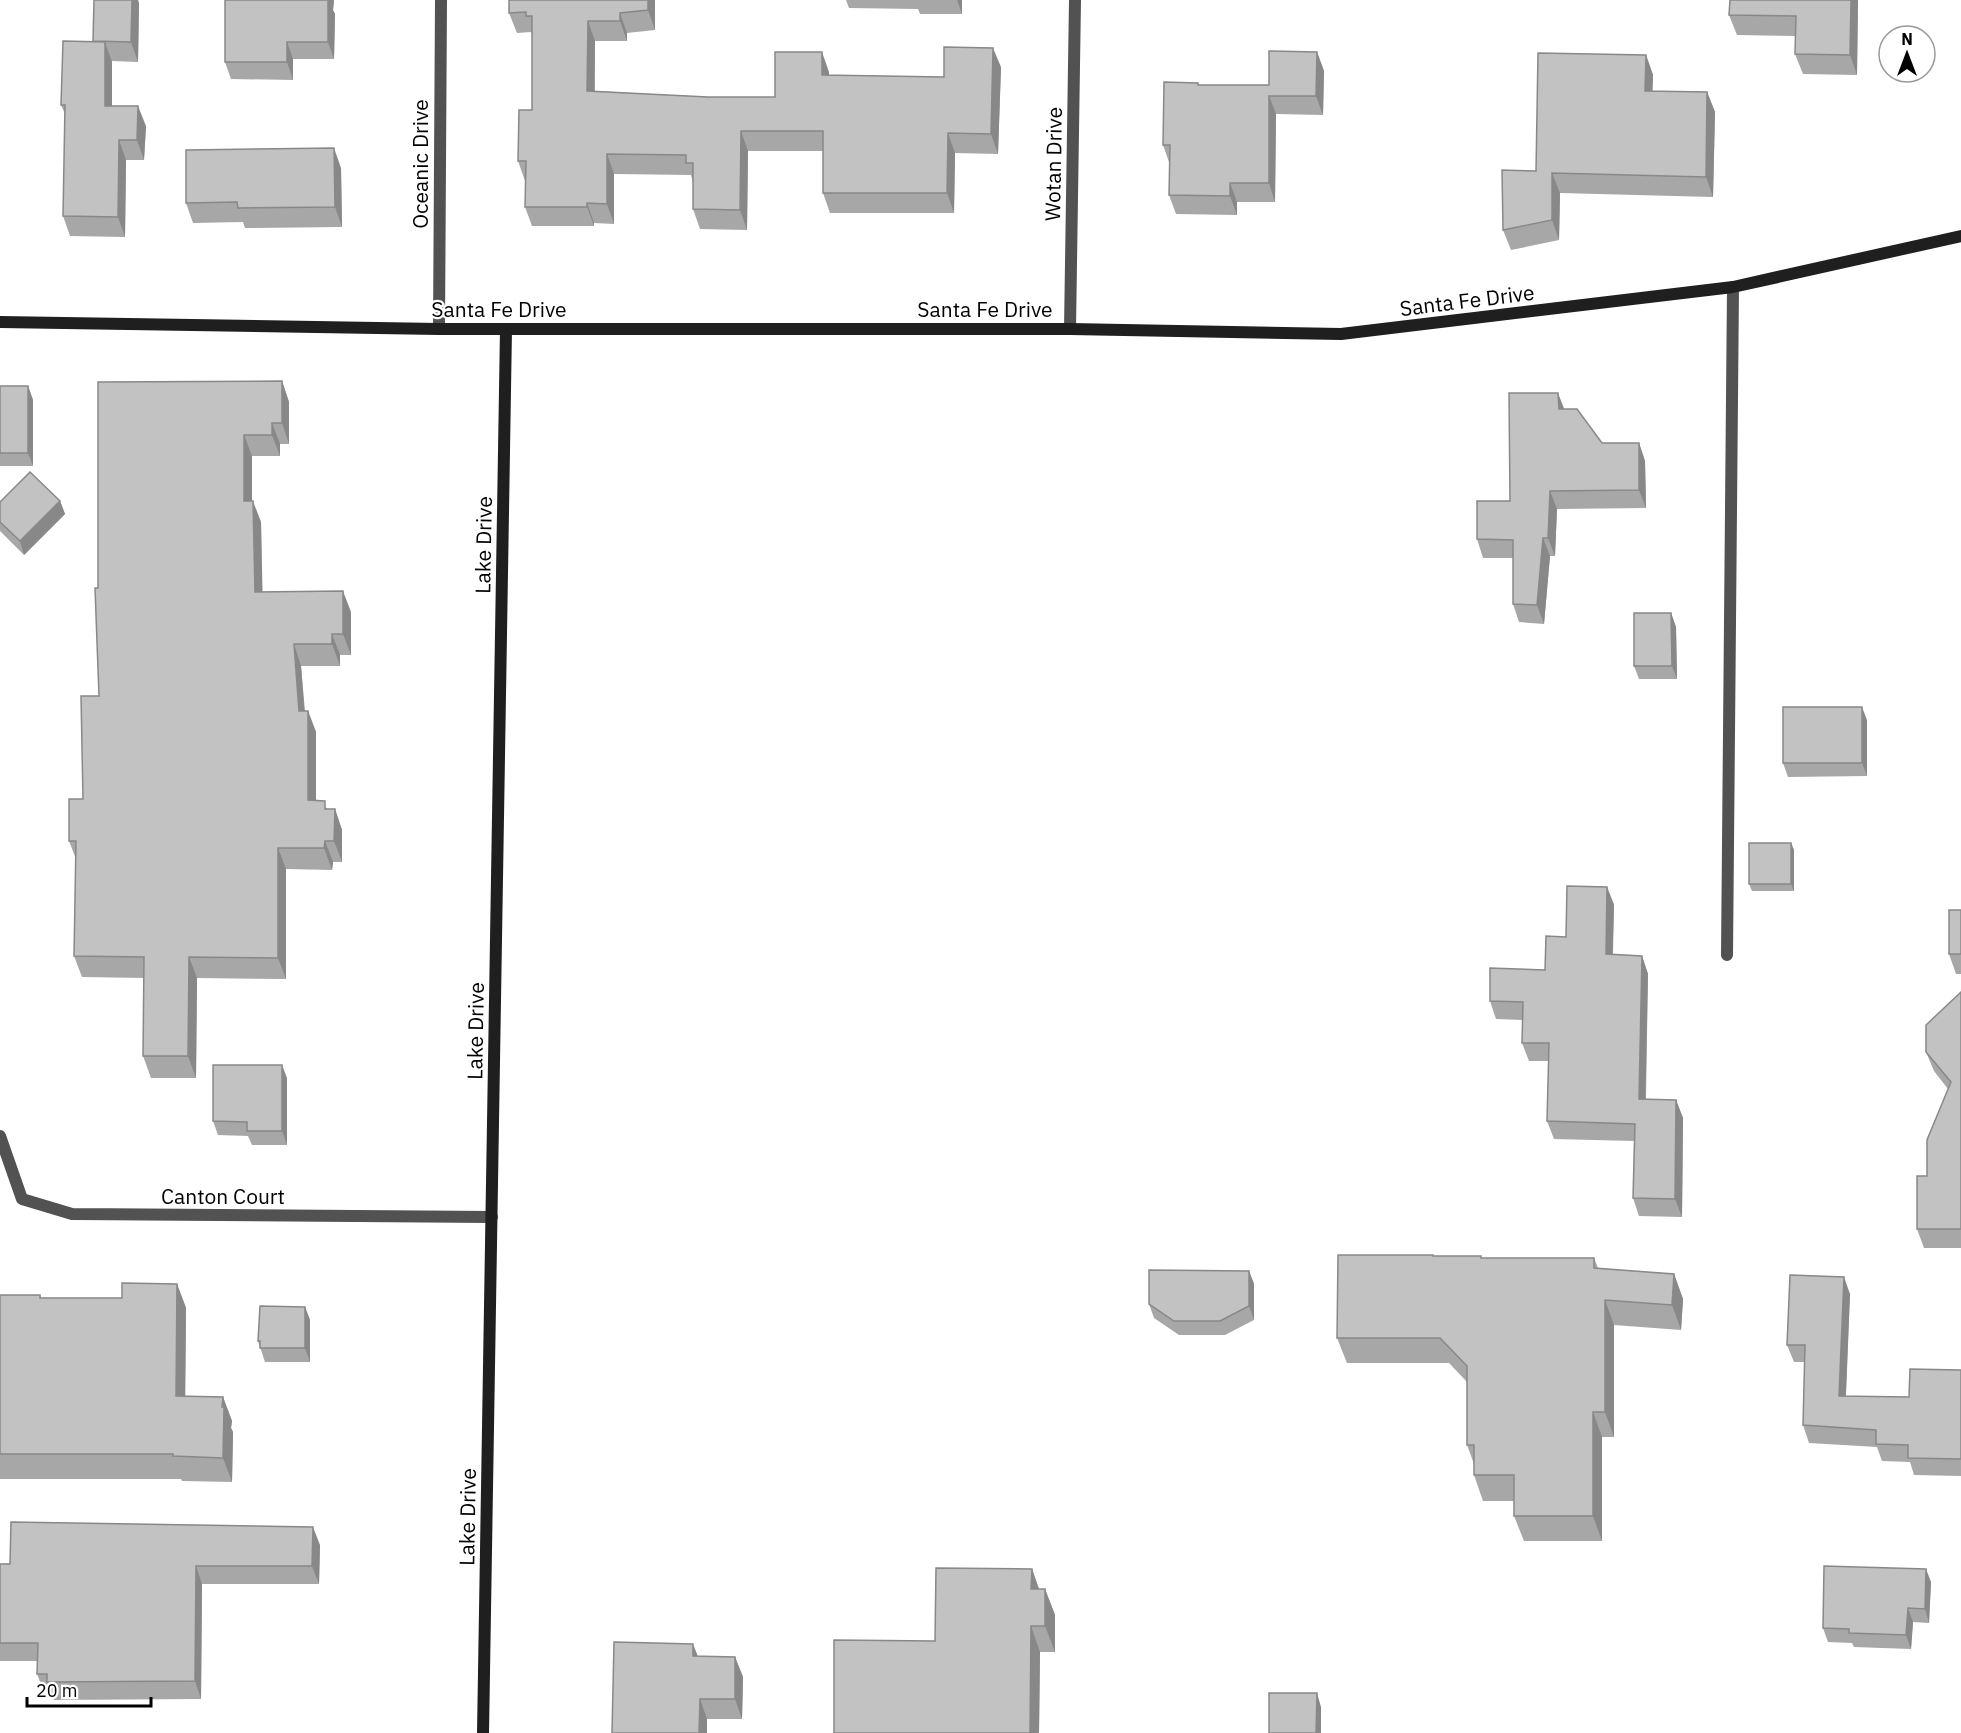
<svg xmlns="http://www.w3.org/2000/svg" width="1961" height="1733" viewBox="0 0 1961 1733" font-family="'IBM Plex Sans',sans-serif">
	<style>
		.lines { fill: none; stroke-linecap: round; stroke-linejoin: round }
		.minor { stroke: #525252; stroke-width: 12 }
		.secondary { stroke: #1f1f1f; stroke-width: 12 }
		.wall { fill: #a7a7a7 }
		.shaded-wall { fill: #888 }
		.building { fill: #c2c2c2; stroke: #888; stroke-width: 1.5 }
		.labels { text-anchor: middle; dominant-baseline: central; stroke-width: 4.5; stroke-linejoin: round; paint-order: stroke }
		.street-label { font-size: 21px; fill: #000; stroke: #fff }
	</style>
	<rect width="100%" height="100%" fill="#fff"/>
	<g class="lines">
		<g class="minor">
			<polyline points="439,329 441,0"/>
			<polyline points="1070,329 1075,0"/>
			<polyline points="1727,955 1733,287"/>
			<polyline points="0,1136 22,1199 72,1214 492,1217"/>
		</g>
		<g class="secondary">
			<polyline points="0,322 439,329 1070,329 1341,334 1733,287 1961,236"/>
			<polyline points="483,1733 506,329"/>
		</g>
	</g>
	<g class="wall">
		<polygon points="225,0 334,0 333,10 335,14 334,59 293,59 293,80 231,79 225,62"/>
		<polygon points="655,0 655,30 627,33 627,41 595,41 595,91 708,97 775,97 829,72 829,75 944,77 1001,67 998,154 955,153 954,213 830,213 823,193 823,151 748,151 747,230 700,229 693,209 693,182 691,175 614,174 614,224 594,223 594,226 532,226 525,207 525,181 518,161 532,110 532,34 531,32 517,33 509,13"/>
		<polygon points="846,0 962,0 962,14 920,14 918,9 849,8"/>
		<polygon points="1858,0 1857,75 1803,74 1795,54 1796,36 1737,35 1729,15"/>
		<polygon points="139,3 138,62 112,61 112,106 146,126 144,160 126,160 125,237 70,236 63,216 65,114 61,105 93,41"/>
		<polygon points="1317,52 1324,71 1323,115 1276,114 1275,202 1237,202 1237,215 1176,214 1169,195 1169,162 1163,145 1198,83 1199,85 1269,85"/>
		<polygon points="1646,55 1653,75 1652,91 1707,92 1715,112 1713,197 1560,193 1559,240 1511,250 1503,230 1536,171"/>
		<polygon points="239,150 341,168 342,227 245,228 243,222 193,223 186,203"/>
		<polygon points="282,381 289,402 289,444 280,444 280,456 252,456 252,501 261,522 262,592 351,612 351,655 340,655 340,666 301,666 305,711 308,711 316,732 316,801 328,809 335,809 342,830 342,862 333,862 332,870 286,869 286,979 197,978 196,1078 151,1078 143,1056 144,978 82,977 74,956 76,859 69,841 83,799 99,696 98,588"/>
		<polygon points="0,386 28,386 33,400 33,466 0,466"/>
		<polygon points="1564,409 1602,443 1639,443 1645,461 1646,508 1557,509 1555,556 1550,556 1544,624 1519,622 1513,604 1513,558 1483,558 1477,539 1510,501"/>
		<polygon points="60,501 65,514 24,555 0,531 0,502"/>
		<polygon points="1671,613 1676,627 1677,679 1639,679 1634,666"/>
		<polygon points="1867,720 1867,776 1788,777 1783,763"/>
		<polygon points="1791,843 1794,850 1794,891 1752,891 1749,884"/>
		<polygon points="1607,887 1614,905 1613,954 1642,956 1648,974 1646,1099 1676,1100 1683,1118 1682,1217 1639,1216 1633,1198 1634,1141 1554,1139 1547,1121 1549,1061 1529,1061 1522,1043 1523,1020 1496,1019 1490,1001 1545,970 1566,937"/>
		<polygon points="1961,910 1961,974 1956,974 1949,954"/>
		<polygon points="1961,992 1961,1248 1924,1248 1917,1229 1927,1176 1948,1089 1934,1071 1926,1052"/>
		<polygon points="287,1078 287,1145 252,1145 248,1136 218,1135 213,1121"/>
		<polygon points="1433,1256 1481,1256 1481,1258 1594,1258 1598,1268 1674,1274 1683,1299 1681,1330 1614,1325 1614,1437 1602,1437 1602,1541 1524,1541 1514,1516 1514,1501 1483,1501 1474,1475 1474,1464 1467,1445 1467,1382 1449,1363 1347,1363 1337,1338"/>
		<polygon points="1249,1271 1254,1284 1254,1320 1225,1335 1179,1335 1154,1318 1149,1304"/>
		<polygon points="177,1284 186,1308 185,1396 223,1397 232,1421 231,1428 233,1432 232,1482 182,1481 181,1479 0,1479 0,1295 40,1295 41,1298 122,1298"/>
		<polygon points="1850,1294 1846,1396 1909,1397 1961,1370 1961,1476 1914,1475 1910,1462 1882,1461 1877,1447 1809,1443 1803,1425 1805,1362 1794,1362 1787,1345"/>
		<polygon points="305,1307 310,1320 310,1362 265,1362 258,1341"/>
		<polygon points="320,1545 319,1584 202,1584 201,1699 54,1700 51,1692 44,1692 37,1674 37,1661 0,1661 0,1564"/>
		<polygon points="1032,1569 1039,1589 1045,1589 1055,1615 1055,1652 1040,1652 1039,1733 834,1733 935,1641"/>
		<polygon points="1931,1582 1929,1623 1913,1622 1911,1649 1854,1647 1852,1643 1828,1642 1823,1628"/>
		<polygon points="735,1657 743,1677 742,1719 707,1719 612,1733"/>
	</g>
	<g class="shaded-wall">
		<polygon points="132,0 138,0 139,3 138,62 131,42"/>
		<polygon points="328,0 334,0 333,10 335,14 334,59 328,42"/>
		<polygon points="648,0 655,0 655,30 648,10"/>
		<polygon points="957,0 962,0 962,14"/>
		<polygon points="1851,0 1858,0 1857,75 1850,55"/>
		<polygon points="620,13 627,33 627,41 620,21"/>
		<polygon points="588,21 595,41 594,111 587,91"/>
		<polygon points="105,42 112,62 112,126 105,106"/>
		<polygon points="287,42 293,59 293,80 287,62"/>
		<polygon points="993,48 1001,67 998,154 991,134"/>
		<polygon points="822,52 829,72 829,95 822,75"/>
		<polygon points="1317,52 1324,71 1323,115 1316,96"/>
		<polygon points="1646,55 1653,75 1652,110 1645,91"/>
		<polygon points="1707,92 1715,112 1713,197 1706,177"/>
		<polygon points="1269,96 1276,114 1275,202 1269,183"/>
		<polygon points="138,106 146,126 144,160 137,140"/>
		<polygon points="741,131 748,151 747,230 740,210"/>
		<polygon points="948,133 955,153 954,213 947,193"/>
		<polygon points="119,140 126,160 125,237 118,217"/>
		<polygon points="334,148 341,168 342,227 335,207"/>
		<polygon points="607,154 614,174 614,224 607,204"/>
		<polygon points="1552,173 1560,193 1559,240 1552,220"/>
		<polygon points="1230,183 1237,202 1237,215 1230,196"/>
		<polygon points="587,203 594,223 594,226 587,207"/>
		<polygon points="282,381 289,402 289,444 282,423"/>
		<polygon points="28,386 33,400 33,466 28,453"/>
		<polygon points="1558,393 1565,411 1559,409"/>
		<polygon points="272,423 280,444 280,456 272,435"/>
		<polygon points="244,435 252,456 252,522 244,501"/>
		<polygon points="1639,443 1645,461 1646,508 1639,490"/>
		<polygon points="1550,491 1557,509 1555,556 1548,538"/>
		<polygon points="60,501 65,514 24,555 20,541"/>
		<polygon points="253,501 261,522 263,613 255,592"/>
		<polygon points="1543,538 1550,556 1544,624 1537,605"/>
		<polygon points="343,591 351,612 351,655 343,634"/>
		<polygon points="1671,613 1676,627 1677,679 1672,666"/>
		<polygon points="332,634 340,655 340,666 332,644"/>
		<polygon points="294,644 301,666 306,732 299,711"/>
		<polygon points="1862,707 1867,720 1867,776 1862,763"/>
		<polygon points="308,711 316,732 316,822 308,800"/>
		<polygon points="335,809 342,830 342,862 334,841"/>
		<polygon points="325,841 333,862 332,870 324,848"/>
		<polygon points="1791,843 1794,850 1794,891 1791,884"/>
		<polygon points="278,848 286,869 286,979 278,958"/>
		<polygon points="1607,887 1614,905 1612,972 1606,954"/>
		<polygon points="1642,956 1648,974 1645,1117 1639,1099"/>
		<polygon points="189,957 197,978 196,1078 188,1056"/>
		<polygon points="282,1065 287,1078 287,1145 282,1131"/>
		<polygon points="1676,1100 1683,1118 1682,1217 1675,1199"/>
		<polygon points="1249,1271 1254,1284 1254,1320 1249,1306"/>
		<polygon points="1674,1274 1683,1299 1681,1330 1672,1305"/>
		<polygon points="1844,1277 1850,1294 1845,1413 1839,1396"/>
		<polygon points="177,1284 186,1308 185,1420 176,1396"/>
		<polygon points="1605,1300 1614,1325 1614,1437 1605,1412"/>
		<polygon points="305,1307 310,1320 310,1362 305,1348"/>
		<polygon points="223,1397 232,1421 231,1428 233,1432 232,1482 223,1458"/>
		<polygon points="1593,1412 1602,1437 1602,1541 1593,1516"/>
		<polygon points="313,1527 320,1545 319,1584 312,1566"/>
		<polygon points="196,1566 202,1584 201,1699 195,1681"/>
		<polygon points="1032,1569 1041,1595 1031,1589"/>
		<polygon points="1926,1569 1931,1582 1929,1623 1925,1609"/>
		<polygon points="1045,1589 1055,1615 1055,1652 1045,1626"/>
		<polygon points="1908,1608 1913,1622 1911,1649 1906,1635"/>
		<polygon points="1031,1626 1040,1652 1039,1733 1030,1733"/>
		<polygon points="693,1644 701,1664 693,1656"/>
		<polygon points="735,1657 743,1677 742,1719 735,1699"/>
		<polygon points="1317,1693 1321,1707 1321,1733 1316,1733"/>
		<polygon points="700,1699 707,1719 707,1733 699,1733"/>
	</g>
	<g class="building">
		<polygon points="94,0 132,0 131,42 93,41"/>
		<polygon points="225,0 328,0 328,42 287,42 287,62 225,62"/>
		<polygon points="509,0 648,0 648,10 620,13 620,21 588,21 587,91 708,97 775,97 775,52 822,52 822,75 944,77 944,47 993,48 991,134 948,133 947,193 823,193 823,131 741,131 740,210 693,209 693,163 686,163 686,155 607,154 607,204 587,203 587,207 525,207 526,161 518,161 519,110 532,110 532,16 526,16 526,12 509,13"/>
		<polygon points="1730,0 1851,0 1850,55 1795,54 1796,16 1729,15"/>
		<polygon points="63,41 105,42 105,106 138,106 137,140 119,140 118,217 63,216 65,105 61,105"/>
		<polygon points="1269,51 1317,52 1316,96 1269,96 1269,183 1230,183 1230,196 1169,195 1170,145 1163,145 1164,82 1198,83 1198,85 1269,85"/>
		<polygon points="1538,53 1646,55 1645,91 1707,92 1706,177 1552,173 1552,220 1503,230 1502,170 1536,171"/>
		<polygon points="334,148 335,207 238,208 237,202 186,203 186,150"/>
		<polygon points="282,381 282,423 272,423 272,435 244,435 244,501 253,501 255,592 343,591 343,634 332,634 332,644 294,644 299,711 308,711 308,800 325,801 325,809 335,809 334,841 325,841 324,848 278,848 278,958 189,957 188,1056 143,1056 144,957 74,956 76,841 69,841 69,799 83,799 81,696 99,696 95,588 98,588 98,382"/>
		<rect x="0" y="386" width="28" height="67"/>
		<polygon points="1509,393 1558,393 1559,409 1577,409 1602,443 1639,443 1639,490 1550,491 1548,538 1543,538 1537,605 1513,604 1513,540 1477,539 1477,501 1510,501"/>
		<polygon points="30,472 60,501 20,541 0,522 0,502"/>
		<polygon points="1634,613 1671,613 1672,666 1634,666"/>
		<rect x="1783" y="707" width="79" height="56"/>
		<rect x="1749" y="843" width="42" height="41"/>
		<polygon points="1567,886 1607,887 1606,954 1642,956 1639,1099 1676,1100 1675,1199 1633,1198 1635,1124 1547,1121 1549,1043 1522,1043 1523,1002 1490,1001 1490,968 1545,970 1546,936 1566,937"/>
		<rect x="1949" y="910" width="12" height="44"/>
		<polygon points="1961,992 1961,1229 1917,1229 1917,1176 1927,1176 1927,1140 1951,1082 1926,1052 1926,1025"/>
		<polygon points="213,1065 282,1065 282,1131 247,1131 247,1122 213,1121"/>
		<polygon points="1338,1255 1433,1255 1433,1256 1481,1256 1481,1258 1594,1258 1594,1268 1674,1274 1672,1305 1605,1300 1605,1412 1593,1412 1593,1516 1514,1516 1514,1475 1474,1475 1474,1445 1467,1445 1467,1366 1440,1338 1337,1338"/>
		<polygon points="1149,1270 1249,1271 1249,1306 1220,1321 1174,1321 1149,1304"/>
		<polygon points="1790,1275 1844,1277 1839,1396 1909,1397 1910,1369 1961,1370 1961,1459 1908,1458 1908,1445 1876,1444 1876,1430 1803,1425 1805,1345 1787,1345"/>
		<polygon points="122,1283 177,1284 176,1396 223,1397 222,1407 224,1407 223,1458 173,1456 173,1454 0,1454 0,1295 40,1295 40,1298 122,1298"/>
		<polygon points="260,1306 305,1307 305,1348 260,1348 260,1341 258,1341"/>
		<polygon points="11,1522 313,1527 312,1566 196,1566 195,1681 47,1682 47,1674 37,1674 38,1643 0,1643 0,1564 10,1564"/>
		<polygon points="1824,1566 1926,1569 1925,1609 1908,1608 1906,1635 1849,1633 1849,1629 1823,1628"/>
		<polygon points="936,1568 1032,1569 1031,1589 1045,1589 1045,1626 1031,1626 1030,1733 834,1733 834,1640 935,1641"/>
		<polygon points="614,1642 693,1644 693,1656 735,1657 735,1699 700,1699 699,1733 612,1733"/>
		<polygon points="1269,1693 1317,1693 1316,1733 1269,1733"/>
	</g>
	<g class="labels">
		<g class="street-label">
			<text transform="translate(420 164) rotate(-90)">Oceanic Drive</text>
			<text transform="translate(1053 164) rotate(-89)">Wotan Drive</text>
			<text transform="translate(1467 300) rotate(-7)">Santa Fe Drive</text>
			<text x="499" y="309">Santa Fe Drive</text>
			<text x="985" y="309">Santa Fe Drive</text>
			<text transform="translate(483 545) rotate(-89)">Lake Drive</text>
			<text transform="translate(475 1031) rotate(-89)">Lake Drive</text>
			<text x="223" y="1196">Canton Court</text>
			<text transform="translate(467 1517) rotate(-89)">Lake Drive</text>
		</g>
	</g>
	<g transform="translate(1907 54)"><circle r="28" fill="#ffffff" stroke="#999999" stroke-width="1.5"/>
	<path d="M0-4.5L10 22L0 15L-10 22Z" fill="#000000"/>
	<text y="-9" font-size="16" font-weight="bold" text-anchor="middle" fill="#000000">N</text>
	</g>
	<path d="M27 1697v9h124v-9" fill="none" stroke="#000000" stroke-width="3"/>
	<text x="36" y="1697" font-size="18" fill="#000000" stroke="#ffffff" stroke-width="4.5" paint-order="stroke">20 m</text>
</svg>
